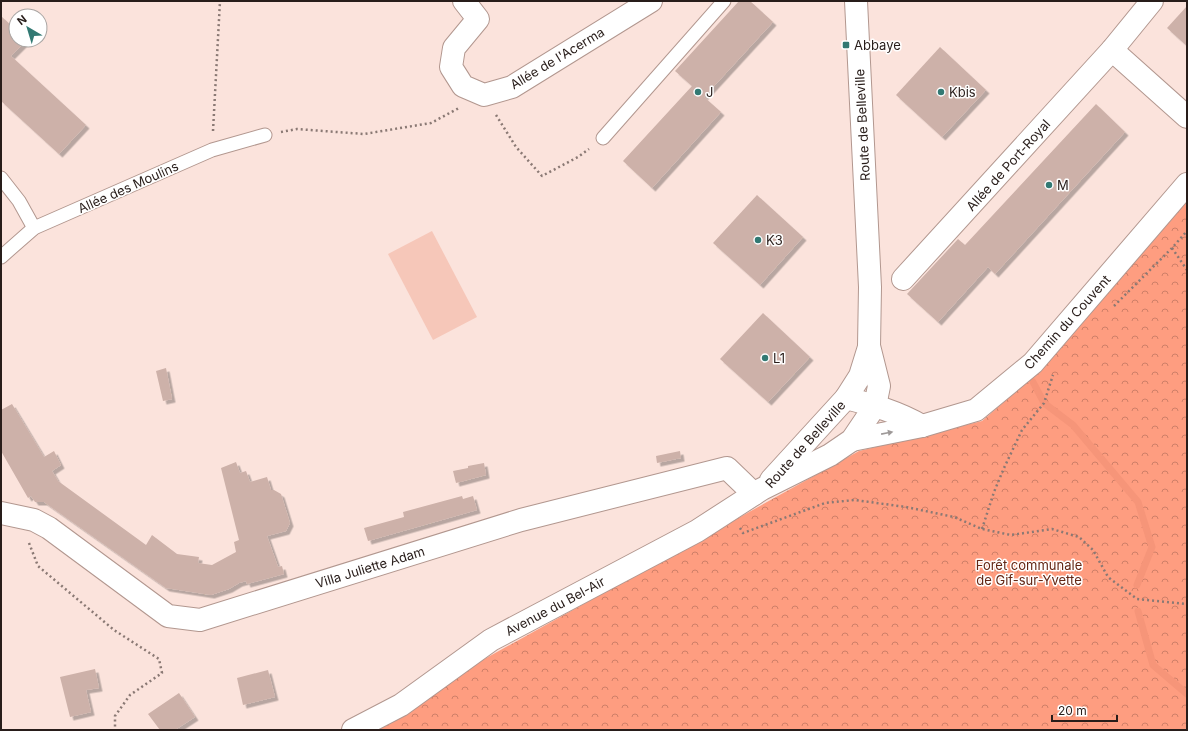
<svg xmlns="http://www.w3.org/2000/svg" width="1188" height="731" viewBox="0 0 1188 731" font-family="Inter,sans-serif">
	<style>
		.green { fill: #f6c7b9 }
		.forest { fill: url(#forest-crowns) }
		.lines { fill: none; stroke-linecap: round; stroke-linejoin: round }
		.stream { stroke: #f69579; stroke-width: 7 }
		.building { fill: #cdb1a9; filter: url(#shadow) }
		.lane-casing { stroke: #b2978f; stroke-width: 15 }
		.street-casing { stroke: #b2978f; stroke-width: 24 }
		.secondary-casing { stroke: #b2978f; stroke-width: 24 }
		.path { stroke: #8a7974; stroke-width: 2.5; stroke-dasharray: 2 3; stroke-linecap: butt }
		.lane { stroke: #fff; stroke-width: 13 }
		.street { stroke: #fff; stroke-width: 22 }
		.secondary { stroke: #fff; stroke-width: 22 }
		.oneway { fill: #9e9998 }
		.poi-dot { fill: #327973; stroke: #fff; stroke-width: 1.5 }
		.labels { text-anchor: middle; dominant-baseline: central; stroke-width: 3; stroke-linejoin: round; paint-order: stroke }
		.poi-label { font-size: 13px; fill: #281d1a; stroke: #fff; text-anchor: start }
		.street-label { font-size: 13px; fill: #281d1a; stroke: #fff }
		.park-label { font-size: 13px; fill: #632614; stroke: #fff }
	</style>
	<defs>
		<pattern id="forest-crowns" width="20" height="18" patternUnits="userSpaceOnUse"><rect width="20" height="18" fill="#fe9d80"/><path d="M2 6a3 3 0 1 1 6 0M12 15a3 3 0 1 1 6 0" fill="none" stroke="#ce7f68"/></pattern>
		<filter id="shadow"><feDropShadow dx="3.5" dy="3.5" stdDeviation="0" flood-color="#0004"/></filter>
	</defs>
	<rect width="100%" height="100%" fill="#fbe3dc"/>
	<polygon class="green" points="432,231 477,317 433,340 388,254"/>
	<polygon class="forest" points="1187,195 1187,730 360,730 488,657 859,451 982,421 1043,368"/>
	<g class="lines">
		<g class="stream">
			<polyline points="1033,382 1044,403 1073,425 1138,502 1152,547 1137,585"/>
			<polyline points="1138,611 1153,665 1187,694"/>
		</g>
	</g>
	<g class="building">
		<polygon points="739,1 750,1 773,22 704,97 721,112 652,188 623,161 692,86 675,71"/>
		<polygon points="1187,6 1187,46 1167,28"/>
		<polygon points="1,16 16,30 16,40 27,40 11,56 86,125 59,154 1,101"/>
		<polygon points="940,47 986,90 942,137 896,95"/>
		<polygon points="1096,104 1125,132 995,274 988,267 938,322 907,294 958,239 965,245"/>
		<polygon points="757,195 803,237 760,285 713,243"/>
		<polygon points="763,313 810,357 768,402 720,359"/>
		<polygon points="166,368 172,399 163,401 156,371"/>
		<polygon points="12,404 44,457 54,451 61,465 52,471 58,481 146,545 152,535 177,554 199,557 198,563 212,565 236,552 234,542 239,540 221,468 236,462 240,473 246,471 250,482 267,477 271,490 274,490 281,494 290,523 286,531 267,536 278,567 282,566 284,574 247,584 246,581 239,583 229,589 211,595 166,588 44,502 35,502 31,496 28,498 1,451 1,410"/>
		<polygon points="680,451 681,458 657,463 656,456"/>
		<polygon points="484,463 486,475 456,483 453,471 468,468 468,466"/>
		<polygon points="462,496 463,499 473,496 477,510 368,541 364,528 404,517 403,512"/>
		<polygon points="95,669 99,688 86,690 91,712 70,717 60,677"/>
		<polygon points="268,670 275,697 243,705 237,678"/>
		<polygon points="179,693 195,717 175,730 160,730 148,714"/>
	</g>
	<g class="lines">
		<g class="lane-casing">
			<g id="lane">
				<polyline points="603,138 724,1"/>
				<polyline points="1,178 19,201 34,228"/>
				<polyline points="1,257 34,228 212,150 265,135"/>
			</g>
		</g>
		<g class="street-casing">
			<g id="street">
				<polyline points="464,1 478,19 454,48 451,67 463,86 484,95 512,87 651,1"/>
				<polyline points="1112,50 1187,117"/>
				<polyline points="903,279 1112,50 1152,1"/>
				<path d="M846,398C873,405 898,412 922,426"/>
				<polyline points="852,440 922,426 976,410 1033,363 1187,184"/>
				<polyline points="1,513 34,520 49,528 168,616 200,620 521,520 727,468 754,494"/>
			</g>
		</g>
		<g class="secondary-casing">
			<g id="secondary">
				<polyline points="771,480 846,398 860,376 869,347"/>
				<polyline points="353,730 401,705 491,640 697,531 762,489 830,455 852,440 875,406 879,386 869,346 870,287 856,1"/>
			</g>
		</g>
		<g class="path">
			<polyline points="496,115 516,147 542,176 578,157 589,149"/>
			<polyline points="213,131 220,1"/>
			<polyline points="281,132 297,129 364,134 431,123 459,108"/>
			<polyline points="1172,248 1187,270"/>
			<polyline points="1114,306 1172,248 1187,231"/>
			<polyline points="740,528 743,533 825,503 855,500 906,507 954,517 982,529 1011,535 1052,529 1079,537 1093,550 1108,577 1137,599 1187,604"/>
			<polyline points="982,529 994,492 1004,468 1022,430 1044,403 1053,375"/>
			<polyline points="29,543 38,566 114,630 159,659 162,673 130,695 115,716 115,730"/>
		</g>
		<use href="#lane" class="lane"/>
		<use href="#street" class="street"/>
		<use href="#secondary" class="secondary"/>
	</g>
	<defs><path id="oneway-solid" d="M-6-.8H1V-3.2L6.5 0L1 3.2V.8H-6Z"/></defs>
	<use class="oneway" href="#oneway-solid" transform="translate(887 433) rotate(-11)"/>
	<g class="poi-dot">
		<rect x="842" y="41" width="8" height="8" rx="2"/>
		<circle cx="698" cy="92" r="4"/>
		<circle cx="941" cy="92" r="4"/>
		<circle cx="1049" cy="185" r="4"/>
		<circle cx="758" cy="240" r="4"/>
		<circle cx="765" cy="358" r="4"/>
	</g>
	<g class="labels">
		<g class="poi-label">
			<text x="854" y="45">Abbaye</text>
			<text x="706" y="92">J</text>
			<text x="949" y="92">Kbis</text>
			<text x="1057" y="185">M</text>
			<text x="766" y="240">K3</text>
			<text x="773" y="358">L1</text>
		</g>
		<g class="street-label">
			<text transform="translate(557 58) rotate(-31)">Allée de l'Acerma</text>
			<text transform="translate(862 125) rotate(-93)">Route de Belleville</text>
			<text transform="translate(1008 165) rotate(-48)">Allée de Port-Royal</text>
			<text transform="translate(128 187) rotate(-24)">Allée des Moulins</text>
			<text transform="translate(1067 322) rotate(-48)">Chemin du Couvent</text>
			<text transform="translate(805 444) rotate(-48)">Route de Belleville</text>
			<text transform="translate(370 567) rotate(-17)">Villa Juliette Adam</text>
			<text transform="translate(555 606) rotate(-28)">Avenue du Bel-Air</text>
		</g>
		<g class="park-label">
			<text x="1029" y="565">Forêt communale<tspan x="1029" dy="15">de Gif-sur-Yvette</tspan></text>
		</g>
	</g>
	<rect width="1188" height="731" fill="none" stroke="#281d1a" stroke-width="4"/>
	<g transform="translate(28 28) rotate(322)"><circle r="19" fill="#ffffff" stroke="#a9a5a3"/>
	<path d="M0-3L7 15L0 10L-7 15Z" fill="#327973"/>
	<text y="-6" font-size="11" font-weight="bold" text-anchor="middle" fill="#281d1a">N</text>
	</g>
	<path d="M1052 715v6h65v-6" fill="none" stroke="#281d1a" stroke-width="2"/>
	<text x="1058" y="715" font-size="12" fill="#281d1a" stroke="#ffffff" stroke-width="3" paint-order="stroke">20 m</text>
</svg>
